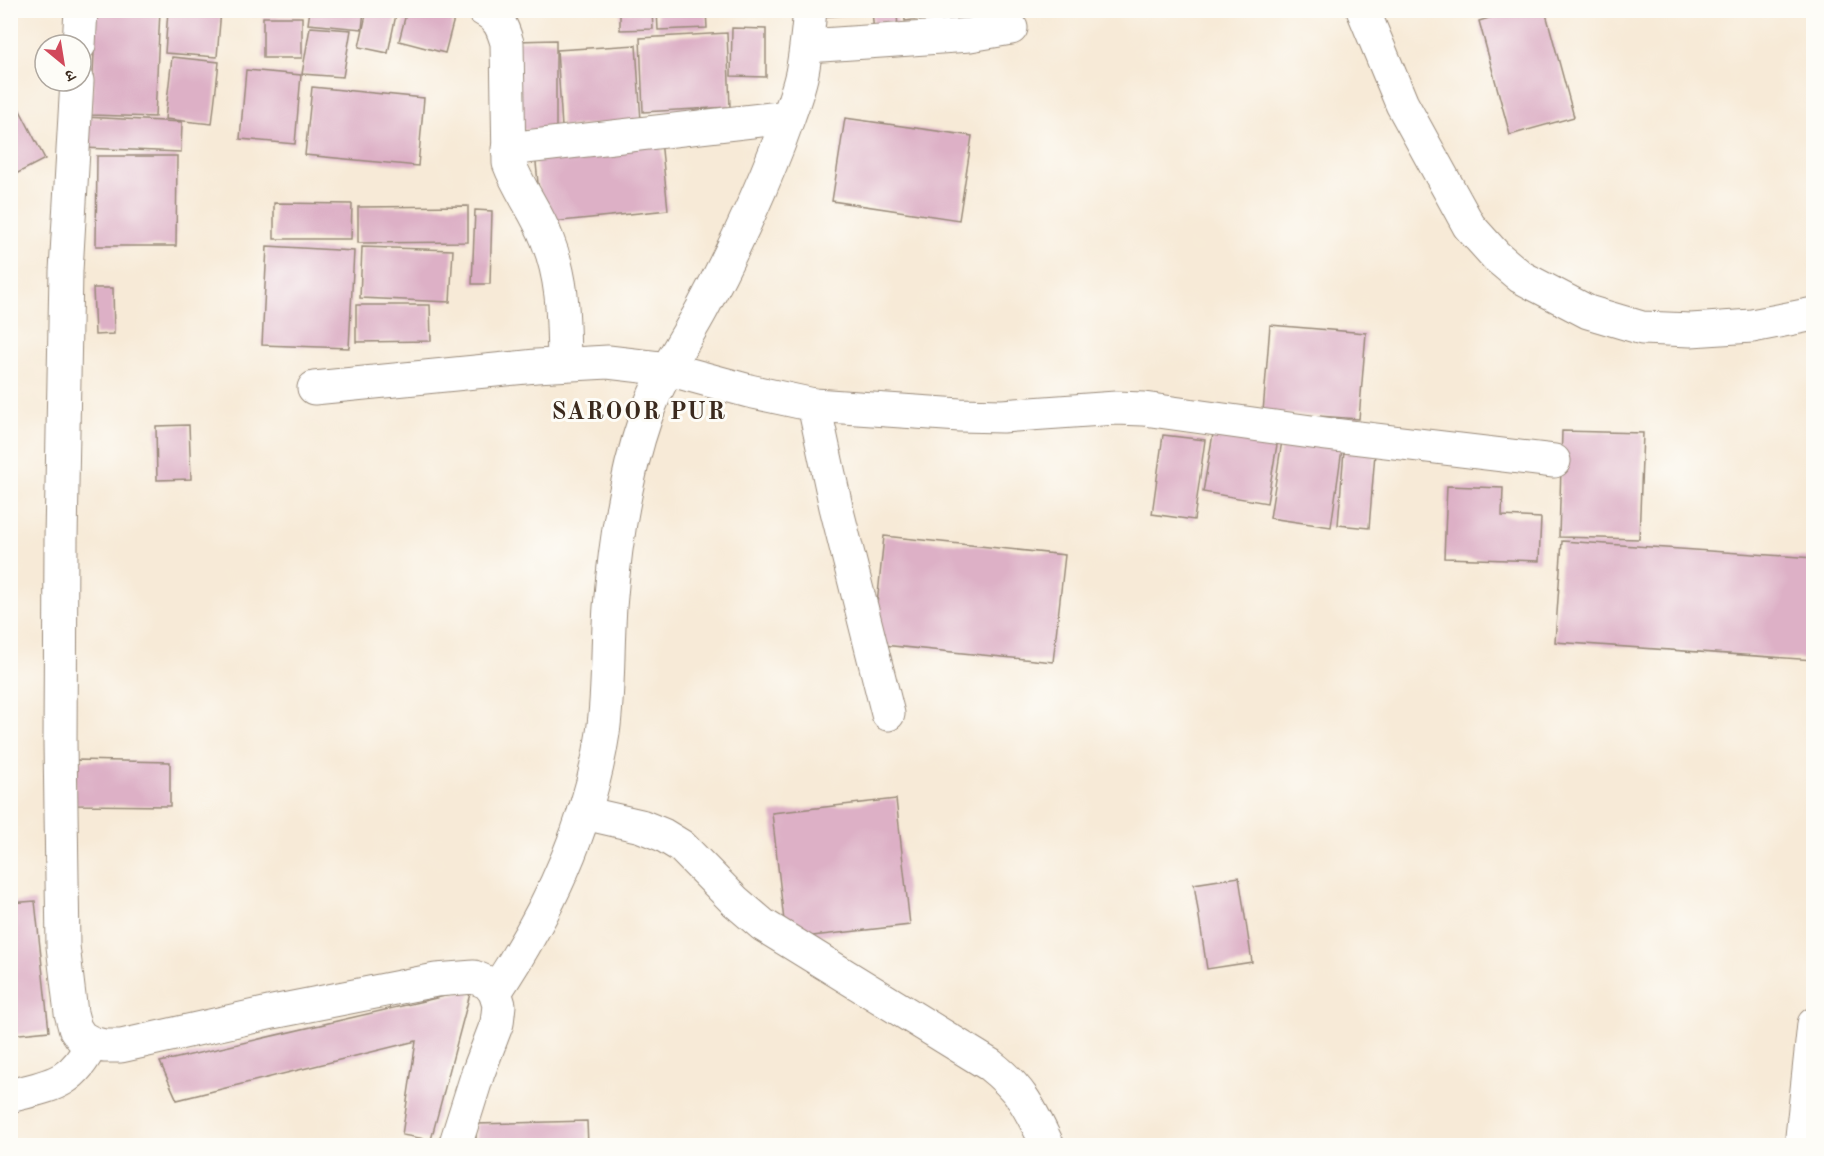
<svg xmlns="http://www.w3.org/2000/svg" width="1824" height="1156" viewBox="0 0 1824 1156" font-family="'Old Standard TT','Noto Serif Devanagari',serif">
	<style>
		.building { fill: #ddb0c6 }
		.lines { fill: none; stroke-linecap: round; stroke-linejoin: round }
		.minor-casing { stroke: #998a7a; stroke-width: 35 }
		.minor { stroke: #fff; stroke-width: 33 }
		.labels { text-anchor: middle; dominant-baseline: central; stroke-width: 6; stroke-linejoin: round; paint-order: stroke }
		.district-label { font-size: 24px; font-weight: bold; letter-spacing: 1.5px; fill: #3b2a1e; stroke: #fdfcf7 }
	</style>
	<rect width="100%" height="100%" fill="#fdfcf7"/>
	<filter id="ink" filterUnits="userSpaceOnUse"><feTurbulence type="fractalNoise" baseFrequency=".0167" numOctaves="2"/><feDisplacementMap in="SourceGraphic" scale="12" xChannelSelector="R" yChannelSelector="G"/><feConvolveMatrix kernelMatrix="1 2 1 2 8 2 1 2 1" color-interpolation-filters="sRGB"/></filter>
	<filter id="wash" filterUnits="userSpaceOnUse"><feTurbulence type="fractalNoise" baseFrequency=".008" numOctaves="4" result="noise"/><feDisplacementMap in="SourceGraphic" scale="24" xChannelSelector="R" yChannelSelector="G"/><feGaussianBlur stdDeviation="1.35" result="paint"/><feColorMatrix in="noise" values="0 0 0 0 0 0 0 0 0 0 0 0 0 0 0 0 0 1.4 0 .05"/><feComposite in="paint" operator="in"/></filter>
	<g filter="url(#wash)">
		<rect width="100%" height="100%" fill="#f7ead7"/>
		<g id="blocks">
			<g class="building">
				<polygon points="96,10 160,10 155,117 91,115"/>
				<polygon points="168,10 221,10 217,57 165,53"/>
				<polygon points="310,10 364,10 362,29 308,24"/>
				<polygon points="367,10 397,10 388,53 359,47"/>
				<polygon points="407,10 438,10 455,15 445,53 399,41"/>
				<polygon points="657,10 706,10 707,28 658,30"/>
				<polygon points="820,10 857,10 857,14 821,17"/>
				<polygon points="872,10 897,10 898,33 874,34"/>
				<polygon points="904,10 942,10 942,16 905,21"/>
				<polygon points="1515,10 1545,10 1574,117 1510,135 1479,21"/>
				<polygon points="652,11 653,29 620,30 620,13"/>
				<rect x="263" y="17" width="39" height="41"/>
				<polygon points="310,27 351,30 343,77 302,74"/>
				<polygon points="732,28 766,29 766,77 731,76"/>
				<polygon points="727,33 730,107 643,112 640,38"/>
				<polygon points="556,40 556,130 517,130 516,41"/>
				<polygon points="636,45 641,121 562,127 557,50"/>
				<polygon points="172,57 219,62 212,124 165,119"/>
				<polygon points="246,70 301,75 295,144 240,139"/>
				<polygon points="312,87 424,98 418,166 305,155"/>
				<polygon points="10,91 45,159 10,177"/>
				<polygon points="84,117 182,122 181,152 83,148"/>
				<polygon points="845,118 972,136 959,220 832,201"/>
				<polygon points="661,140 668,210 542,223 535,153"/>
				<polygon points="97,156 177,156 176,246 96,246"/>
				<polygon points="274,203 352,204 351,239 274,239"/>
				<polygon points="468,206 468,242 358,243 358,207"/>
				<polygon points="475,210 492,211 490,284 472,284"/>
				<polygon points="267,246 354,251 349,348 262,345"/>
				<polygon points="362,247 453,250 450,302 360,298"/>
				<polygon points="93,288 113,288 114,334 95,335"/>
				<polygon points="356,305 430,305 431,341 356,342"/>
				<polygon points="1270,325 1366,333 1359,419 1263,412"/>
				<polygon points="1215,422 1279,433 1267,503 1203,492"/>
				<polygon points="189,425 191,479 157,480 156,426"/>
				<polygon points="1562,431 1643,433 1639,539 1559,537"/>
				<polygon points="1283,434 1343,442 1331,527 1270,518"/>
				<polygon points="1163,435 1205,440 1194,520 1152,514"/>
				<polygon points="1344,450 1375,453 1369,528 1338,525"/>
				<polygon points="1447,486 1503,488 1502,516 1541,518 1539,561 1444,558"/>
				<polygon points="884,536 1065,555 1053,662 873,644"/>
				<polygon points="1562,541 1814,558 1814,660 1555,642"/>
				<polygon points="75,760 170,762 170,806 74,805"/>
				<polygon points="896,799 910,925 786,939 772,813"/>
				<polygon points="1239,877 1252,962 1207,969 1194,884"/>
				<polygon points="35,901 49,1031 10,1035 10,903"/>
				<polygon points="471,990 431,1140 402,1135 416,1041 177,1100 160,1062"/>
				<polygon points="587,1121 588,1146 476,1146 476,1124"/>
			</g>
		</g>
	</g>
	<g filter="url(#ink)">
		<use href="#blocks" fill-opacity="0" stroke="#998a7a" stroke-width="1.5"/>
		<g class="lines">
			<g class="minor-casing">
				<g id="minor">
					<path d="M484,10C499,17 503,29 507,43L509,163C519,190 537,212 547,239C564,281 563,319 564,363"/>
					<polyline points="1363,10 1402,104 1469,226 1496,256 1521,277 1588,312 1642,328 1691,330 1752,326 1814,314"/>
					<polyline points="79,45 81,10"/>
					<polyline points="807,46 970,35 1011,28"/>
					<polyline points="77,81 66,271 61,539 60,743 63,946 71,1013 75,1028 81,1037 92,1043 104,1046 121,1046 273,1012 436,980 474,977 488,983 495,992 499,1005 497,1023 478,1073 455,1146"/>
					<polyline points="508,149 788,117"/>
					<polyline points="314,388 536,366 608,362 668,369 749,391 814,405 960,415 1002,416 1116,408 1144,409 1326,434 1554,461"/>
					<polyline points="814,405 836,507 888,714"/>
					<path d="M584,813L641,826L663,835L681,846L735,901L763,925L990,1065C1023,1091 1030,1109 1048,1146"/>
					<path d="M495,992C547,914 589,826 603,733C609,691 607,649 610,607C615,543 625,477 646,416C659,378 683,344 702,309C731,255 757,200 779,143C787,120 797,97 802,73C806,52 808,31 810,10"/>
					<path d="M10,1096C51,1085 72,1085 92,1043"/>
					<polyline points="1801,1146 1814,1024"/>
				</g>
			</g>
			<use href="#minor" class="minor"/>
		</g>
	</g>
	<g class="labels">
		<g class="district-label">
			<text x="639" y="413">SAROOR PUR</text>
		</g>
	</g>
	<rect width="1824" height="1156" fill="none" stroke="#fdfcf7" stroke-width="36"/>
	<g transform="translate(63 63) rotate(150)"><circle r="28" fill="#fdfcf7" stroke="#afa8a0" stroke-width="1.5"/>
	<path d="M0-4.5L10 22L0 15L-10 22Z" fill="#d1495b"/>
	<text y="-9" font-size="16" font-weight="bold" text-anchor="middle" fill="#3b2a1e">उ</text>
	</g>
</svg>
